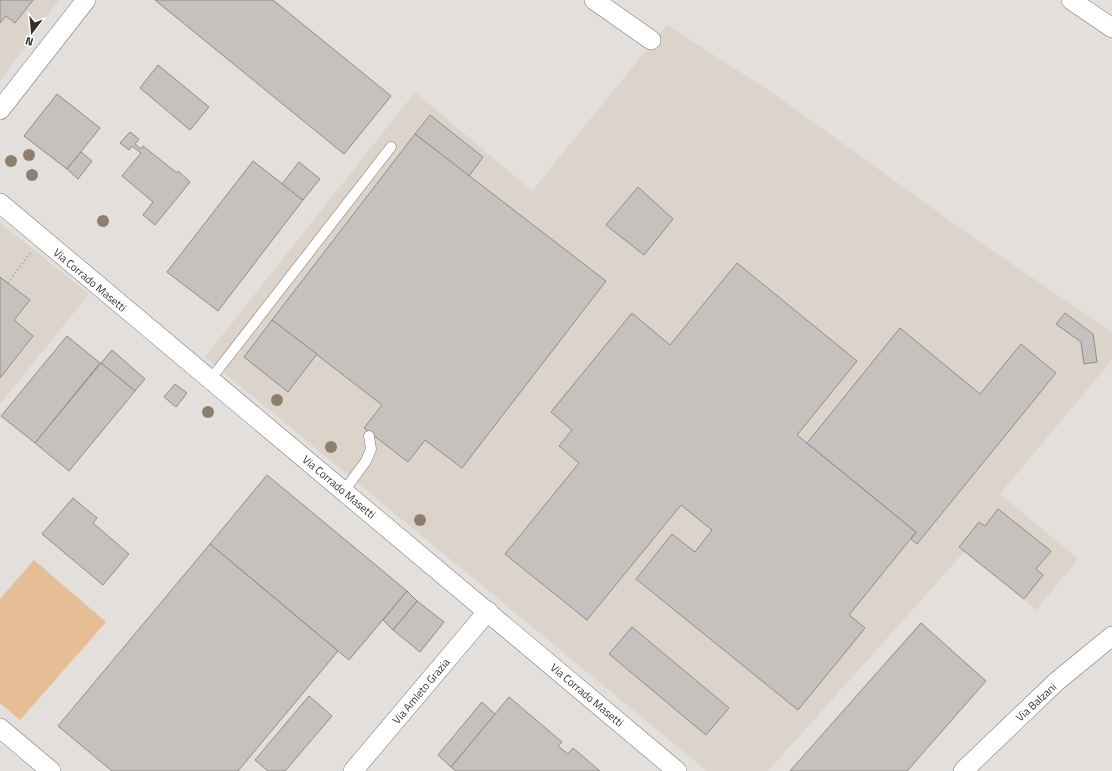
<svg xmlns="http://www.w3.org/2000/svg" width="1112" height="771" viewBox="0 0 1112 771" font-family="'Titillium Web',sans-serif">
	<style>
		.built { fill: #dcd3ca }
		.green { fill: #e5be96 }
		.building { fill: #c4c1be; stroke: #908c89 }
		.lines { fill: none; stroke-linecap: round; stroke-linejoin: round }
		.lane-casing { stroke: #7a7774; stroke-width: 11 }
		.street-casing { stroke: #7a7774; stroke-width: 20 }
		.path { stroke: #a5a29f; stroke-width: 2.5; stroke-dasharray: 1 3; stroke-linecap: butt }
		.lane { stroke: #fff; stroke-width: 10 }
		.street { stroke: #fff; stroke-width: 19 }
		.tree { fill: #8e7e6d }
		.labels { text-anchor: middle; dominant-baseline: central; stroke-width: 3; stroke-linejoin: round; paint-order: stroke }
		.street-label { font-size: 11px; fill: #31302e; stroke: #fff }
	</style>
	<rect width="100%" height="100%" fill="#e3dfdc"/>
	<g class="built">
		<polygon points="0,0 59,0 0,81"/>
		<polygon points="667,25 774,94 981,243 1112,332 1112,360 1000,494 1078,559 1036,610 966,550 768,771 707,771 205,357 415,92 532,191"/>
		<polygon points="0,223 89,294 0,404"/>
	</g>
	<polygon class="green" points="34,560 106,622 20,720 0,703 0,599"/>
	<g class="building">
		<polygon points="0,0 33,0 15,23 6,16 0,23"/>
		<polygon points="155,0 273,0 391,96 344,154"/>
		<polygon points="158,65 209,107 190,130 140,88"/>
		<polygon points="57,94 100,128 67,169 24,136"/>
		<polygon points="430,115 483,157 469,176 415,134"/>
		<polygon points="130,132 139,139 135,144 141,149 143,146 177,173 178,171 190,182 155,225 143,215 153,202 122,176 141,153 132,146 129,150 120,143"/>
		<polygon points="415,134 606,281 462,468 425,440 408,462 364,428 382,405 272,320"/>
		<polygon points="81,152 92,161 78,179 67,169"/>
		<polygon points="253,161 303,200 218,311 167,272"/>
		<polygon points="299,162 320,179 303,200 282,184"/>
		<polygon points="638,187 673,219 644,255 606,225"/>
		<polygon points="737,263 857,361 797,435 916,532 849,615 865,628 798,710 636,579 672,534 695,552 712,530 681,505 587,620 505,554 579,463 559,446 572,430 551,412 632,313 670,345"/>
		<polygon points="0,277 30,300 14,320 33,336 0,378"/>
		<polygon points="1065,313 1093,334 1097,362 1084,364 1081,342 1056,324"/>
		<polygon points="272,320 317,354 288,392 244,357"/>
		<polygon points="900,328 980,394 1021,344 1056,373 917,544 911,539 916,532 807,443"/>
		<polygon points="67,336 100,363 35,443 1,416"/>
		<polygon points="112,350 145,379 135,391 101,363"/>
		<polygon points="101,363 135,391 69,471 35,443"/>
		<polygon points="175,384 187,393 176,407 164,397"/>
		<polygon points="267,475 407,591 349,660 210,544"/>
		<polygon points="73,498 97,518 93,523 129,554 103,585 42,534"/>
		<polygon points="998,509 1051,551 1036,569 1043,575 1024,599 959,547 979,522 985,526"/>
		<polygon points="210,544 338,651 238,771 112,771 58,726"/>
		<polygon points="407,591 417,601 393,630 383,620"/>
		<polygon points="417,601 444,622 420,652 393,630"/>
		<polygon points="921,623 986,681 907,771 790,771"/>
		<polygon points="632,627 729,708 706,735 609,654"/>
		<polygon points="309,696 332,716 285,771 268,771 255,760"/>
		<polygon points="509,697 562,742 558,746 568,754 573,748 600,771 456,771 451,767"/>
		<polygon points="482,702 495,714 451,767 438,755"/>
	</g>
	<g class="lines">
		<g class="lane-casing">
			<g id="lane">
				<polyline points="210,380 391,147"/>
				<polyline points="344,491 366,461 371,449 369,436"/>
			</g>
		</g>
		<g class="street-casing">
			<g id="street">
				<polyline points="594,0 651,40"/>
				<polyline points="1071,0 1112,28"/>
				<polyline points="0,110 86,0"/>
				<polyline points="0,203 677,771"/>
				<polyline points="0,728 51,771"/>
				<polyline points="353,771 488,611"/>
				<polyline points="963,771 1056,682 1112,636"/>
			</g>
		</g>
		<polyline class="path" points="8,283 31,252"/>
		<use href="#lane" class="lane"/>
		<use href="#street" class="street"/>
	</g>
	<g class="tree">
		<circle cx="29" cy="155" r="6"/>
		<circle cx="11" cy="161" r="6"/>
		<circle cx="32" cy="175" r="6"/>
		<circle cx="103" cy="221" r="6"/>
		<circle cx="277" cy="400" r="6"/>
		<circle cx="208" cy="412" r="6"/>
		<circle cx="331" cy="447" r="6"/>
		<circle cx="420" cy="520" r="6"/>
	</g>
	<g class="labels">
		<g class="street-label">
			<text transform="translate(90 280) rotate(40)">Via Corrado Masetti</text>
			<text transform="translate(339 487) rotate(40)">Via Corrado Masetti</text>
			<text transform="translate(421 691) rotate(-50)">Via Amleto Grazia</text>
			<text transform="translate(587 695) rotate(40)">Via Corrado Masetti</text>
			<text transform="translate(1036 702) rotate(-43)">Via Balzani</text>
		</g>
	</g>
	<g transform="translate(32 32) rotate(196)" stroke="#ffffff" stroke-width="3" paint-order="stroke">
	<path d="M0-3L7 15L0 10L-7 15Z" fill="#31302e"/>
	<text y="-6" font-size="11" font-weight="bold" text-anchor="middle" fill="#31302e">N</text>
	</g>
</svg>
